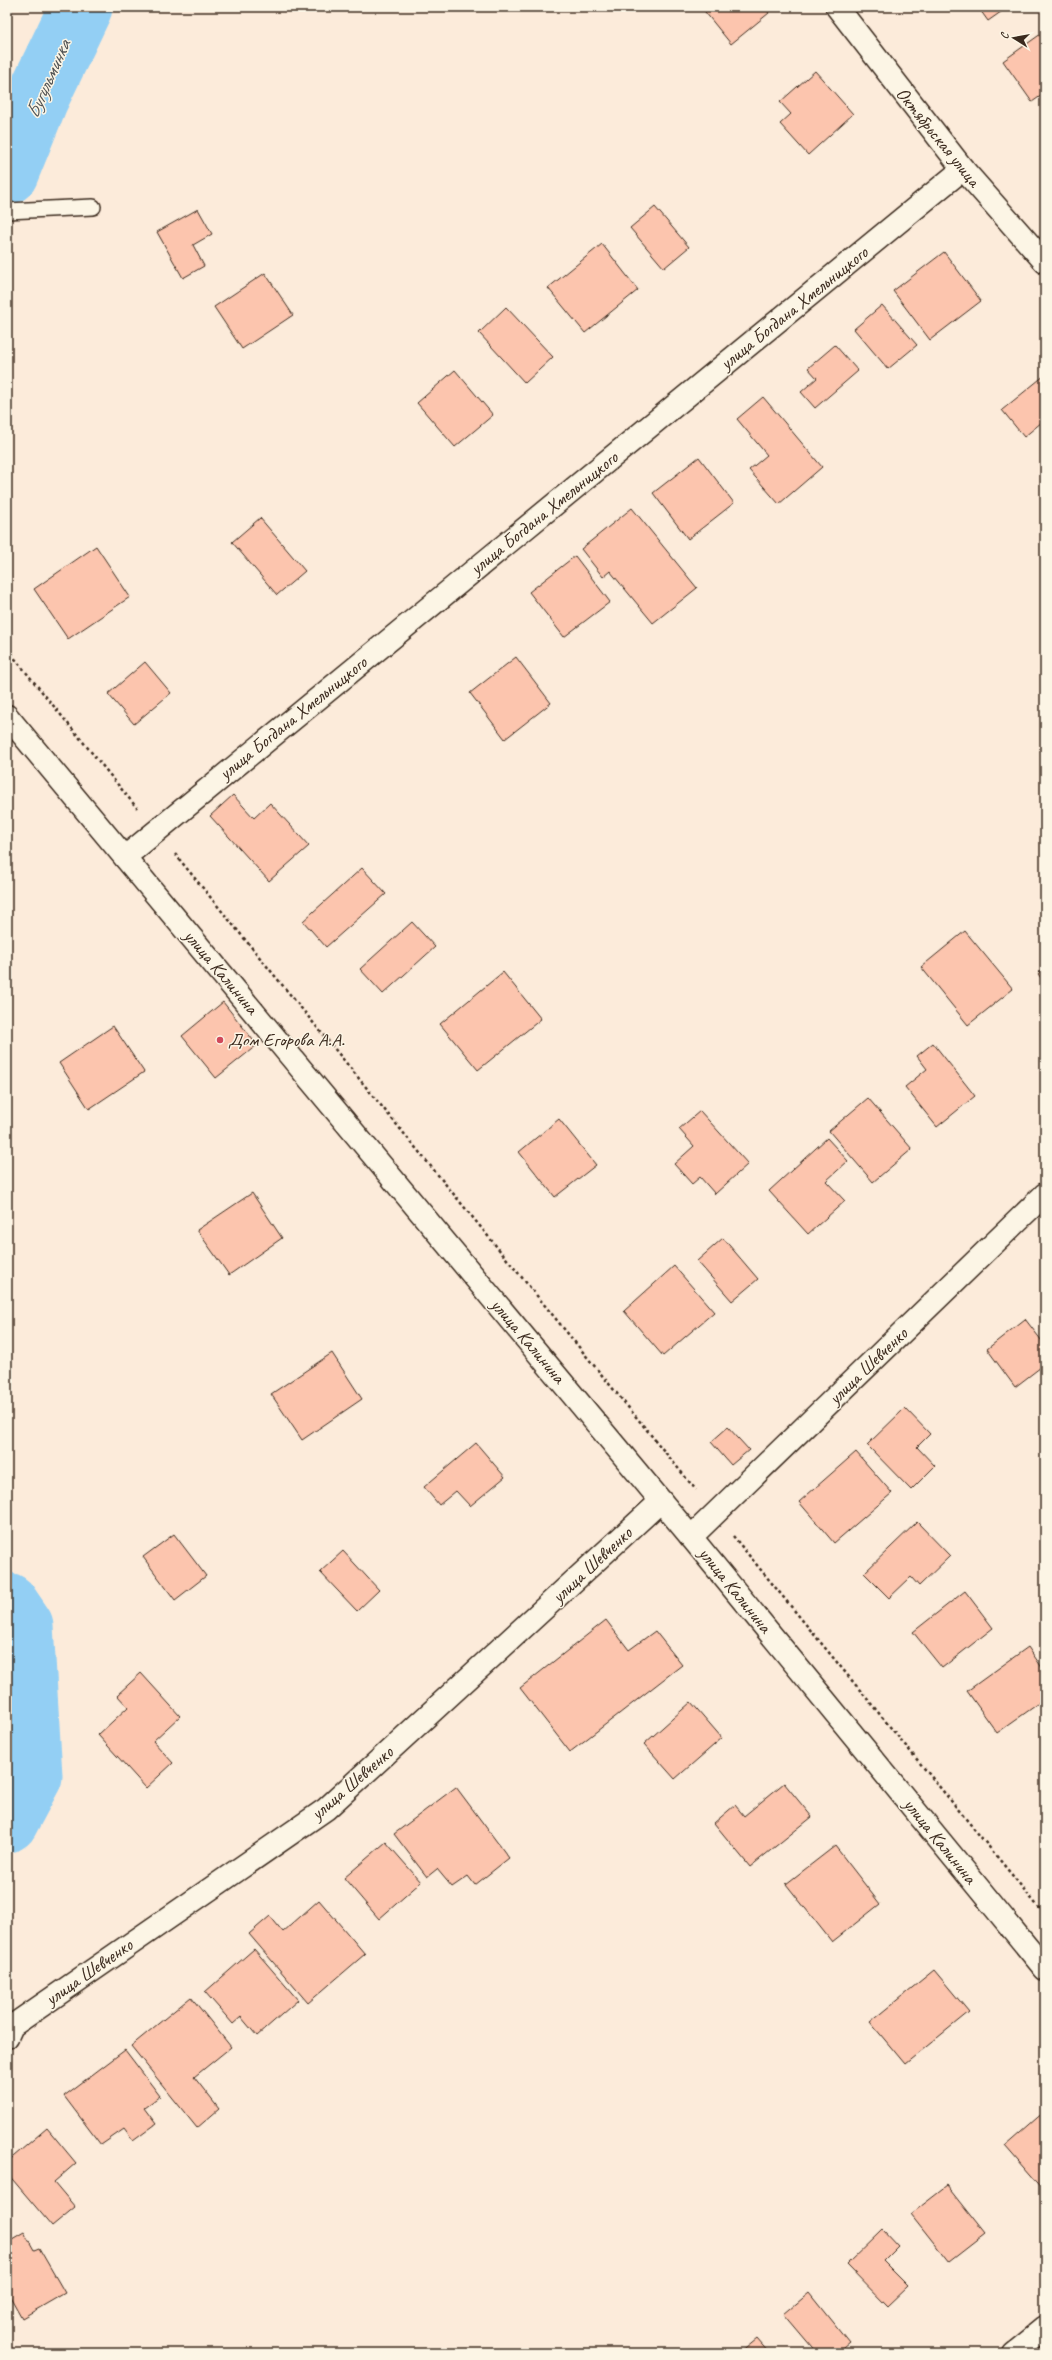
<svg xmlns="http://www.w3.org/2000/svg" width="1052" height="2360" viewBox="0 0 1052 2360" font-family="Caveat,sans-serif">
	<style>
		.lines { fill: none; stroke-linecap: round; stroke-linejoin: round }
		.river { stroke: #93cff4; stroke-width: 63 }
		.building { fill: #fcc5ae; stroke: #3b2a1e }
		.lane-casing { stroke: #3b2a1e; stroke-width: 18 }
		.street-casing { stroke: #3b2a1e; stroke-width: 25 }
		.secondary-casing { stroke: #3b2a1e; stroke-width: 25 }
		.path { stroke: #3b2a1e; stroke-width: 2.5; stroke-dasharray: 3 3; stroke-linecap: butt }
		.lane { stroke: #fcf5e5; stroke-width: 15 }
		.street { stroke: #fcf5e5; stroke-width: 22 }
		.secondary { stroke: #fcf5e5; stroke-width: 22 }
		.poi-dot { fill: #d1495b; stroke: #fcf5e5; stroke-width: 1.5 }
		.labels { text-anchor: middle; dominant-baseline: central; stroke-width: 3; stroke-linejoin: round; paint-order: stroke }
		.street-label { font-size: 19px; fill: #3b2a1e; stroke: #fcf5e5 }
		.poi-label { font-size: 19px; fill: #3b2a1e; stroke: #fcf5e5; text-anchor: start }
		.water-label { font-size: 20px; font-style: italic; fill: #515354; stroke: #fcf5e5 }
	</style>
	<rect width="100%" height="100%" fill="#fcebda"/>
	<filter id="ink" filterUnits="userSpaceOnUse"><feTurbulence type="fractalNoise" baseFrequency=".025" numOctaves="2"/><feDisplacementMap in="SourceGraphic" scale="8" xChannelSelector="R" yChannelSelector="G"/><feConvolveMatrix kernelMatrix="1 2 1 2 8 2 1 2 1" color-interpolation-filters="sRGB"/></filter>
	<g filter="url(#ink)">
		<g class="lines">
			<g class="river">
				<polyline points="7,173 37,99 81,7"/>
				<polyline points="7,1604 22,1626 31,1776 7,1821"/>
			</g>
		</g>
		<g class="building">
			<polygon points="701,7 765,7 769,13 731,44"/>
			<polygon points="978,7 1008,7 988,21"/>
			<polygon points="1045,31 1045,93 1032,102 1003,61"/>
			<polygon points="815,71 853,114 808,155 780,124 791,114 780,102"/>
			<polygon points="655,207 689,247 664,268 630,228"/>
			<polygon points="198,209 212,234 193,245 204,266 183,278 157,232"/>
			<polygon points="602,244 638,290 585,333 548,288"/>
			<polygon points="944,252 981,301 930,340 893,291"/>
			<polygon points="265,273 293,315 242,349 214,307"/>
			<polygon points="882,305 917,345 888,369 854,329"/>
			<polygon points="506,307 553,357 525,383 479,333"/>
			<polygon points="835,345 858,371 815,408 801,392 817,378 808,368"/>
			<polygon points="455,370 493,415 455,447 417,403"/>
			<polygon points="1045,375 1045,426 1042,422 1024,437 1002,410"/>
			<polygon points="763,397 822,467 779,504 749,470 767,455 737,419"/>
			<polygon points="699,457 734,503 688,539 653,493"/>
			<polygon points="632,508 697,588 653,623 610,571 603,577 581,549"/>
			<polygon points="260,518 305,571 277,595 232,542"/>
			<polygon points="96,546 130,597 68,639 34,589"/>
			<polygon points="575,556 610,602 564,637 529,592"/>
			<polygon points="516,657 551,703 505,739 470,693"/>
			<polygon points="145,662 171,693 134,724 108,694"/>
			<polygon points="233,795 254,818 270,803 309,846 269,881 210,816"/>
			<polygon points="362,868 386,894 326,947 303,921"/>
			<polygon points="412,922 435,947 383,994 360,969"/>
			<polygon points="965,931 1013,989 968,1025 921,967"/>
			<polygon points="1045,968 1045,983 1038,974"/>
			<polygon points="503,972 541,1019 478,1070 440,1024"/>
			<polygon points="223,1002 257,1045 216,1078 182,1036"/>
			<polygon points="113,1026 144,1072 89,1109 59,1063"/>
			<polygon points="933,1043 975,1096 937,1127 905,1087 927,1069 917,1056"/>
			<polygon points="868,1098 912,1149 873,1182 829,1131"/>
			<polygon points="700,1111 748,1164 715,1194 700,1177 692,1184 674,1164 694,1146 679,1129"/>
			<polygon points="559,1119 596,1165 555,1197 519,1152"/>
			<polygon points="827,1138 848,1161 826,1181 845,1201 808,1234 769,1191"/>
			<polygon points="252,1193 282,1238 229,1275 197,1230"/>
			<polygon points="723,1238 758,1279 732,1301 697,1261"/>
			<polygon points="674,1266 714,1312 663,1356 624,1311"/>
			<polygon points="1025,1319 1045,1345 1045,1364 1015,1387 987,1349"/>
			<polygon points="332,1353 362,1399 302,1440 271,1394"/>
			<polygon points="905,1408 930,1434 917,1447 935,1466 911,1490 867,1445"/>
			<polygon points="728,1427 749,1450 731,1465 711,1442"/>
			<polygon points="476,1443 505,1477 470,1506 456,1491 439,1505 424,1487"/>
			<polygon points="856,1452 892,1493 834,1543 799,1502"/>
			<polygon points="917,1522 950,1556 919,1586 911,1577 889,1598 864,1573"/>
			<polygon points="174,1534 206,1576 175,1600 143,1557"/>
			<polygon points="343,1551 379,1590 357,1611 320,1572"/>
			<polygon points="965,1591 993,1628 942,1668 913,1632"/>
			<polygon points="606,1620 629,1650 655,1631 682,1665 570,1752 520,1688"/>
			<polygon points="1028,1647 1045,1672 1045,1699 997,1733 967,1691"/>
			<polygon points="141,1673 180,1716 153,1741 173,1763 146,1788 98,1735 128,1707 117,1695"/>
			<polygon points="691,1702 722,1738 675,1779 644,1744"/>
			<polygon points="784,1783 812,1817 750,1867 714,1823 735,1805 744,1816"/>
			<polygon points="456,1787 509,1858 475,1885 468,1876 452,1887 437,1869 427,1877 394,1834"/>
			<polygon points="386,1842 421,1882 379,1919 344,1878"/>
			<polygon points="835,1846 880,1904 832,1942 786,1884"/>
			<polygon points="319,1900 365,1954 308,2003 249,1934 270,1916 283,1932"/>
			<polygon points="254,1949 298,2000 257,2036 241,2017 233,2024 205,1992"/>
			<polygon points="934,1970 969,2012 905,2064 870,2022"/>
			<polygon points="191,1997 231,2047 194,2077 219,2109 197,2128 131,2046"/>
			<polygon points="125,2050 160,2096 144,2108 156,2124 133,2141 124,2129 101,2145 64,2096"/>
			<polygon points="1045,2111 1045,2192 1005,2146"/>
			<polygon points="47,2128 76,2163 54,2182 75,2207 52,2226 7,2173 7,2162"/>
			<polygon points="947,2186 985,2234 949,2262 911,2214"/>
			<polygon points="883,2230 898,2246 883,2261 908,2286 887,2306 847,2265"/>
			<polygon points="24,2232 34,2250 39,2248 65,2293 22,2318 7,2291 7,2242"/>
			<polygon points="809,2293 849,2343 837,2353 817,2353 784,2314"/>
			<polygon points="757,2339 769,2353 740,2353"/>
		</g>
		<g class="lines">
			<g class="lane-casing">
				<polyline id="lane" points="7,211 93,207"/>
			</g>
			<g class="street-casing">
				<g id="street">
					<polyline points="837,7 963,169 1045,262"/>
					<polyline points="125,857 963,169"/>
					<polyline points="691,1537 1045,1194"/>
					<polyline points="7,2037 12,2026 326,1809 661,1501"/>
					<polyline points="1013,2353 1045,2327"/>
				</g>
			</g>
			<g class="secondary-casing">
				<polyline id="secondary" points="7,716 691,1537 1045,1969"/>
			</g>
			<g class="path">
				<polyline points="7,649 137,808"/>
				<polyline points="175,854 696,1490"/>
				<polyline points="733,1536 1045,1915"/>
			</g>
			<use href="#lane" class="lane"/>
			<use href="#street" class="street"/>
			<use href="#secondary" class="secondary"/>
		</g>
	</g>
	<circle class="poi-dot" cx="220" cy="1040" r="4"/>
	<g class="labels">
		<g class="street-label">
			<text transform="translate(938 137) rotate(51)">Октябрьская улица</text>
			<text transform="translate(794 308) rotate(-39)">улица Богдана Хмельницкого</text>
			<text transform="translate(544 513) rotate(-39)">улица Богдана Хмельницкого</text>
			<text transform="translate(293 718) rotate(-39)">улица Богдана Хмельницкого</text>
			<text transform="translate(221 972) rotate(50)">улица Калинина</text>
			<text transform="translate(528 1341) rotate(50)">улица Калинина</text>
			<text transform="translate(868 1366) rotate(-44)">улица Шевченко</text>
			<text transform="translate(592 1565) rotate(-43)">улица Шевченко</text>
			<text transform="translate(735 1590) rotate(51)">улица Калинина</text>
			<text transform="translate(352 1783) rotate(-41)">улица Шевченко</text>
			<text transform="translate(940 1841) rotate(51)">улица Калинина</text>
			<text transform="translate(89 1972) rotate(-35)">улица Шевченко</text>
		</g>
		<g class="poi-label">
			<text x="228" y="1040">Дом Егорова А.А.</text>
		</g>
		<g class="water-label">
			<text transform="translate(48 79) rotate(-66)">Бугульминка</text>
		</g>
	</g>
	<rect width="1052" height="2360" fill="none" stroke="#fcf5e5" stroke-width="24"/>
	<rect x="12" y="12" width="1028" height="2336" fill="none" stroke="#3b2a1e" stroke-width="1.5" filter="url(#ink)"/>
	<g transform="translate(1014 38) rotate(281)" stroke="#fcf5e5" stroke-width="3" paint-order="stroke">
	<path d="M0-3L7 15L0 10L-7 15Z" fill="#3b2a1e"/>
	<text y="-6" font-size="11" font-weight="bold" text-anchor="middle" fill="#3b2a1e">С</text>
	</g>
</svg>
